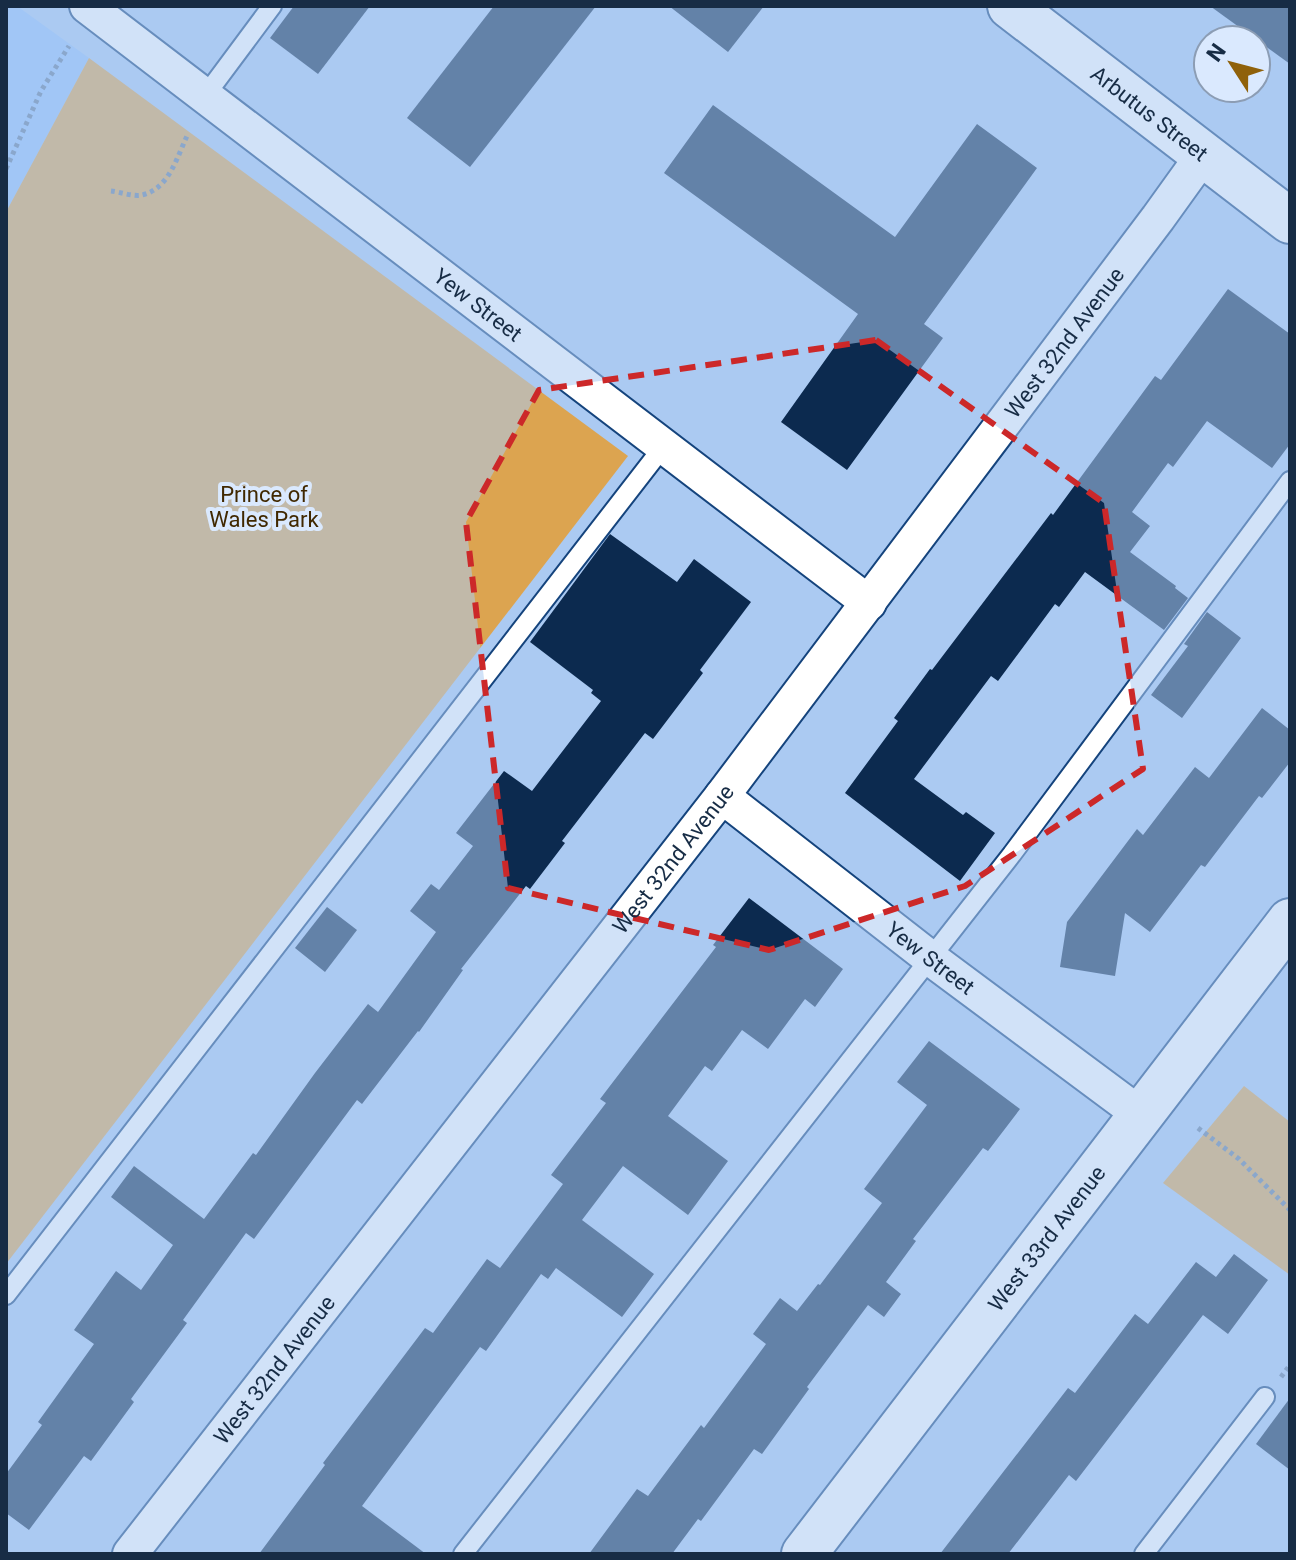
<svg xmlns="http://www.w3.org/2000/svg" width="1296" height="1560" viewBox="0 0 1296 1560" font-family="Roboto,sans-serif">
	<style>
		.built { fill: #95c2fb }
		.green { fill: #dca450 }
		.building { fill: #0c2a4f }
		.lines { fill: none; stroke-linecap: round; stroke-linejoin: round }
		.lane-casing { stroke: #15447d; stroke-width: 22 }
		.street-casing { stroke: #15447d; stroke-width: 38 }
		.secondary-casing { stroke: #15447d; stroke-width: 48 }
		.path { stroke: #637d9e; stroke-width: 5; stroke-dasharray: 4 4; stroke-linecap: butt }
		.lane { stroke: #fff; stroke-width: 18 }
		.street { stroke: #fff; stroke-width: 34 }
		.secondary { stroke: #fff; stroke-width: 44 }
		.marked { fill: none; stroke: #cc2829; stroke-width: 6; stroke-dasharray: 16 10; stroke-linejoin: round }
		.labels { text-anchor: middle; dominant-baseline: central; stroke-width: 8; stroke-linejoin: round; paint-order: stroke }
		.street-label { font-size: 22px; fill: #172c45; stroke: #dae9fe }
		.park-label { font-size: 22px; fill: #402800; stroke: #dae9fe }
	</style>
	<rect width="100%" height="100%" fill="#abcaf2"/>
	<polygon class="built" points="6,6 17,6 89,58 6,212"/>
	<g class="green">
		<polygon points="89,58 628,456 6,1264 6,212"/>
		<polygon points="1244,1086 1290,1122 1290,1275 1163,1183"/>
	</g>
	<g class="building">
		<polygon points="294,6 370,6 318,74 270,38"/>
		<polygon points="494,6 596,6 470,167 407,118"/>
		<polygon points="669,6 764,6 728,52"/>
		<polygon points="1210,6 1290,6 1290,64"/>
		<polygon points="713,105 895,237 977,124 1037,168 924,324 943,338 847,470 781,422 858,314 664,173"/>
		<polygon points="1228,289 1290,334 1290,444 1272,468 1207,421 1173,467 1168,463 1132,512 1150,526 1130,552 1176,586 1175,588 1188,598 1164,630 1085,572 1059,607 1055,604 998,681 991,676 914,779 963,815 966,812 995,833 960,881 845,793 898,721 894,718 930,669 932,670 1051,513 1053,515 1155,376 1161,380"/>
		<polygon points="610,534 677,582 694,559 751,602 700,670 703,673 653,739 645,733 562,841 565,843 530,889 526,886 461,969 463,970 419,1032 418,1031 362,1104 357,1100 254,1239 246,1233 183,1320 187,1323 131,1399 134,1402 91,1461 84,1456 29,1530 6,1513 6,1474 42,1425 38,1422 94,1344 74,1330 116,1271 141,1290 173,1245 111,1197 134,1166 204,1219 253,1153 256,1155 315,1073 368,1004 378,1012 436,932 410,911 431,884 439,890 473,846 456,833 504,771 532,791 601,701 591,693 593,690 530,642"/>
		<polygon points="1207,612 1241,638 1182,718 1151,695 1188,646 1184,644"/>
		<polygon points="1262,708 1290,730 1290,762 1262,798 1259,796 1205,867 1201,865 1150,932 1125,913 1115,976 1060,967 1067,922 1137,829 1143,835 1195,767 1209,778"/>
		<polygon points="749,898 843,969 815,1007 805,999 768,1049 742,1030 712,1071 705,1066 668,1116 728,1161 688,1215 623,1166 582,1220 654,1274 622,1317 556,1268 548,1279 541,1274 486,1351 480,1347 362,1506 426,1554 259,1554 325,1465 323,1463 425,1328 433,1333 487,1259 500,1268 563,1184 551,1175 606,1103 600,1099 716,947 713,945"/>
		<polygon points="327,907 357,930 325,972 295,948"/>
		<polygon points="929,1041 1020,1109 988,1151 983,1148 913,1239 916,1241 886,1282 901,1294 884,1317 868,1305 807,1387 809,1389 762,1454 754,1449 701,1521 698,1519 672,1554 589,1554 637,1489 648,1496 701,1425 704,1428 766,1344 753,1334 780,1298 797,1311 818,1284 820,1285 882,1203 864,1189 927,1105 897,1082"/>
		<polygon points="1234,1254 1268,1280 1228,1334 1203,1315 1076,1481 1069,1475 1008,1554 940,1554 1068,1388 1075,1393 1135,1314 1148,1324 1196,1262 1216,1277"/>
		<polygon points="1290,1398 1290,1470 1256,1444"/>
	</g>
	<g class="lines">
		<g class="lane-casing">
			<g id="lane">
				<polyline points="205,96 272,6"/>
				<polyline points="6,1295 663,447"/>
				<polyline points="463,1554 1012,854 1290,481"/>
				<polyline points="1144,1554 1265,1397"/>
			</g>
		</g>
		<g class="street-casing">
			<g id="street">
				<path id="s1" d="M87,6L869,603"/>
				<path id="s2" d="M722,796L930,958L1141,1115"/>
				<path id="s3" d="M130,1554L722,796L1158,218L1204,154"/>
			</g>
		</g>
		<g class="secondary-casing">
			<g id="secondary">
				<path id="s4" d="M1010,6L1290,221"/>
				<path id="s5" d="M804,1554L1290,921"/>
			</g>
		</g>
		<g class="path">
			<polyline points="6,169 41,91 69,46"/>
			<path d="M111,191C120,192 134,197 142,195C169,189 177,157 187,136"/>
			<polyline points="1198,1128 1239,1159 1290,1210"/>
			<polyline points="1281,1377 1290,1365"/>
		</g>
		<use href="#lane" class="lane"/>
		<use href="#street" class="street"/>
		<use href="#secondary" class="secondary"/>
	</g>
	<path d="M0 0H1296V1560H0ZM876,340L1104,503L1143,769L965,886L769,950L508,888L466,522L539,390Z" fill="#abcaf2" fill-opacity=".55" fill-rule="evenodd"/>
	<path class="marked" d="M876,340L1104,503L1143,769L965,886L769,950L508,888L466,522L539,390Z"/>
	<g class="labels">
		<g class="street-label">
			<text stroke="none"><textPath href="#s4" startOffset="176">Arbutus Street</textPath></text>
			<text stroke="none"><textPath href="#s1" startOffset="492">Yew Street</textPath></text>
			<text stroke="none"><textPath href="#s3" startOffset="1530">West 32nd Avenue</textPath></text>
			<text stroke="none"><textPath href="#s3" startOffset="882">West 32nd Avenue</textPath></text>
			<text stroke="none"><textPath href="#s2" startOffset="264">Yew Street</textPath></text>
			<text stroke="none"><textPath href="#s5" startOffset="398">West 33rd Avenue</textPath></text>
			<text stroke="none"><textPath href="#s3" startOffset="234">West 32nd Avenue</textPath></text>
		</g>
		<g class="park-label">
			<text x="264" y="494">Prince of<tspan x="264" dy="25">Wales Park</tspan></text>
		</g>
	</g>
	<rect width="1296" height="1560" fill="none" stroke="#172c45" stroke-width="16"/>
	<g transform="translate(1232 64) rotate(306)"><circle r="38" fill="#dae9fe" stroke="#8c9db4" stroke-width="2"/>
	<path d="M0-6L14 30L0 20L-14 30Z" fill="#8f610a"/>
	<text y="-12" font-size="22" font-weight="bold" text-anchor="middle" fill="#172c45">N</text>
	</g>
</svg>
